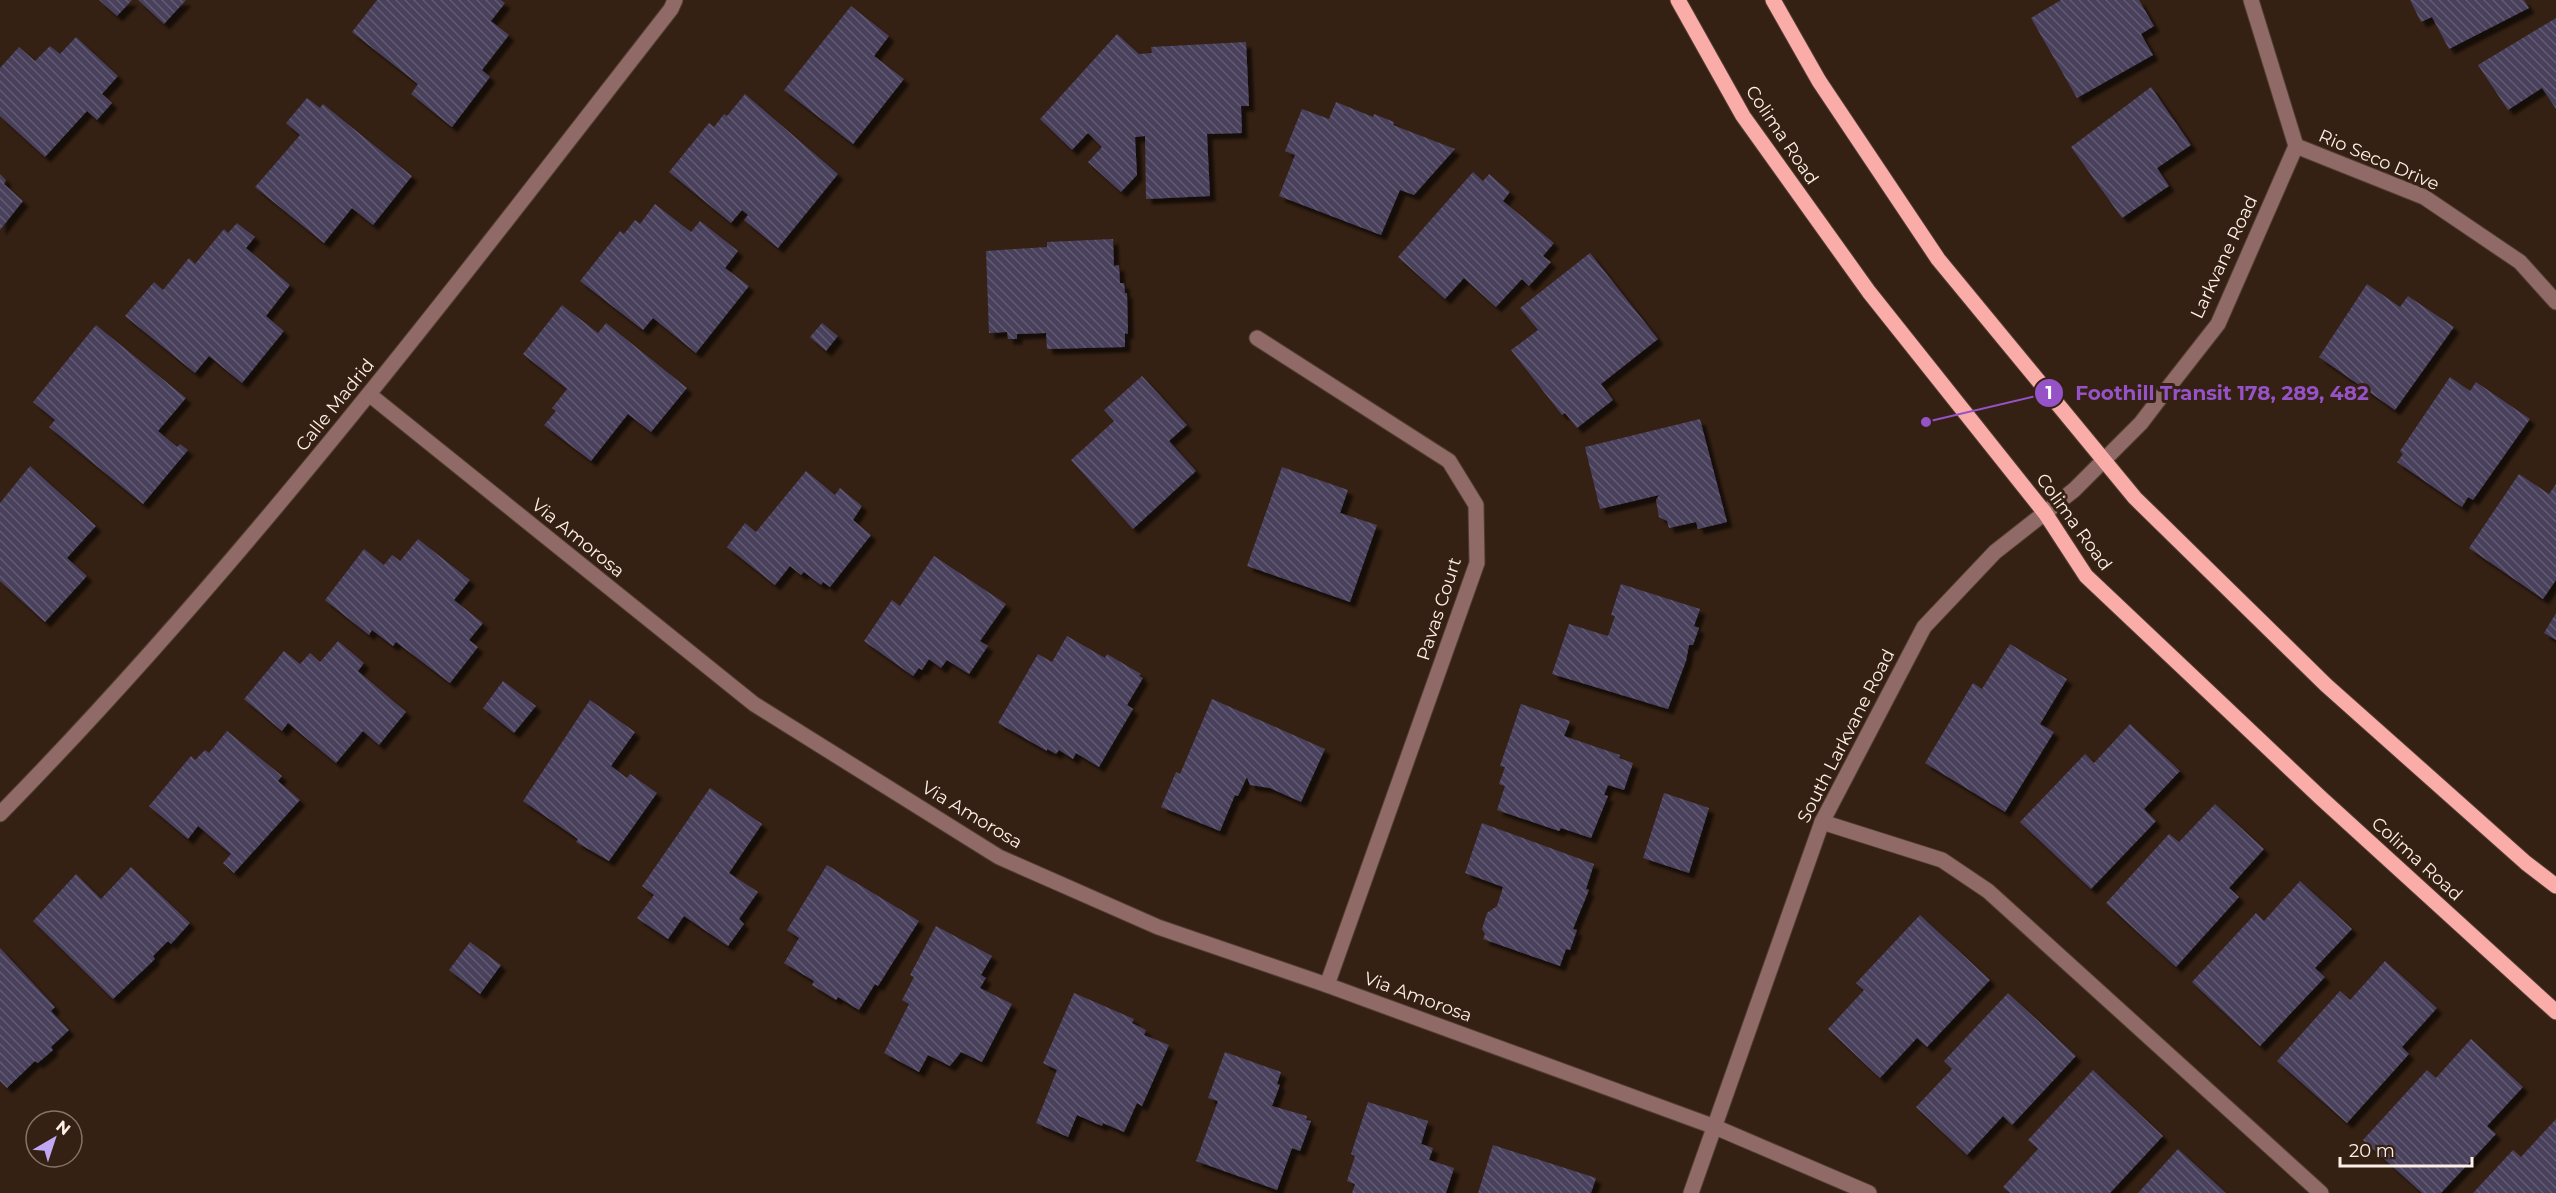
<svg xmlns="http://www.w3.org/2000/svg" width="2556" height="1193" viewBox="0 0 2556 1193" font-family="Montserrat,sans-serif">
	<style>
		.building { fill: url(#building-back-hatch); filter: url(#shadow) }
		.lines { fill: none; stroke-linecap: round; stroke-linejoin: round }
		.minor-casing { stroke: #513e31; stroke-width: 17 }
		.major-casing { stroke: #513e31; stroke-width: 17 }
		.minor { stroke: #8f6a67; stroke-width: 15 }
		.major { stroke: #faada8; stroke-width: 15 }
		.labels { text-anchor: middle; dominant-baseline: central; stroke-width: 6; stroke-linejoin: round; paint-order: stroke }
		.street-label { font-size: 18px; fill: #fef0e7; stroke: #352113 }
		.leader { fill: none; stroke: #9553c7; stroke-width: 2 }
		.callout-dot { fill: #9553c7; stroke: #352113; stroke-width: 2 }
		.mark-label { font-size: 18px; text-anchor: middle; font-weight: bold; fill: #fff }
		.callout-label { font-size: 20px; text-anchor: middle; font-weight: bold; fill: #9553c7; stroke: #352113; stroke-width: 6; stroke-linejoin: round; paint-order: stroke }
	</style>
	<defs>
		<pattern id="building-back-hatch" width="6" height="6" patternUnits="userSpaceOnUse" patternTransform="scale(1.5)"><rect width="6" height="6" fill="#483f5b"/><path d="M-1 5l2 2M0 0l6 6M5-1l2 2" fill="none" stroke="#635b73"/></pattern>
		<filter id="shadow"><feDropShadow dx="5.5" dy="5.5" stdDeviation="1.5" flood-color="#0009"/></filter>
	</defs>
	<rect width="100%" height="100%" fill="#352113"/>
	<g class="building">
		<polygon points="99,0 132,0 117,16"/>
		<polygon points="138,0 186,0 164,24"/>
		<polygon points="377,0 501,0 505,3 491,21 509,35 482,70 490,77 452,127 411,94 418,84 352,32"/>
		<polygon points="2061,0 2139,0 2154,26 2141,34 2153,55 2077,98 2031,18"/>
		<polygon points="2410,0 2524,0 2529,8 2449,49 2432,17 2421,22"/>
		<polygon points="851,6 889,36 874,56 904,79 853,144 784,90"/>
		<polygon points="2556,18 2556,109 2542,88 2508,110 2478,65"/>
		<polygon points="1117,34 1139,54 1152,53 1151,47 1246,42 1249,106 1241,106 1242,133 1207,134 1210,196 1146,199 1145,136 1135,137 1137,175 1121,192 1088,162 1102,147 1088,133 1072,150 1040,119"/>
		<polygon points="76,37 118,76 102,94 112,103 97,120 87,111 45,157 0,116 0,68 19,47 35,61 50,46 60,54"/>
		<polygon points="2151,87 2191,145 2157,168 2169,186 2122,218 2071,147"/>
		<polygon points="745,94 838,174 778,248 744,220 748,215 742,210 731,223 669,172 709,123 714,127 724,114 727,116"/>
		<polygon points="307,98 320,108 323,104 412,176 373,225 352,208 324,243 255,187 300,135 286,123"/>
		<polygon points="1336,102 1373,117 1374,114 1394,122 1393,125 1455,149 1414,195 1400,190 1381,235 1279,196 1295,155 1285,151 1302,109 1329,119"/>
		<polygon points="1473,172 1483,181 1489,174 1510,192 1503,201 1554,243 1543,256 1551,262 1529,286 1522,279 1496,307 1464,278 1445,299 1398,257"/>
		<polygon points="0,174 6,180 4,184 23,201 0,230"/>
		<polygon points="655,204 691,232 700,221 738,251 725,268 749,286 696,353 653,318 643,330 580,281 620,231 624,234 635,220 640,224"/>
		<polygon points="237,223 255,237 246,248 290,285 266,316 284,331 242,383 209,356 195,373 125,316 154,282 163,290 189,258 195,264 224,229 228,233"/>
		<polygon points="1113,239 1114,266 1119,265 1120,283 1124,283 1125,293 1127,293 1128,334 1125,333 1125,347 1047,349 1046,333 1017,334 1017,339 1008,339 1007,332 989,333 986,251 1047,247 1047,242"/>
		<polygon points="1590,253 1658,339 1601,384 1613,400 1577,428 1565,413 1562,415 1511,350 1538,330 1520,308"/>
		<polygon points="2367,284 2400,307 2408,296 2454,327 2395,410 2319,357"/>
		<polygon points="562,305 598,333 606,323 687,388 651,432 628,414 591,461 544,425 556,411 552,408 567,389 523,354"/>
		<polygon points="822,323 838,336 826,351 810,337"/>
		<polygon points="96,325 186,398 158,431 177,447 180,444 188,450 143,504 49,427 55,420 33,402"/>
		<polygon points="1142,376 1187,425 1169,441 1196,471 1133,529 1071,460 1114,421 1104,410"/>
		<polygon points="2450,377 2470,391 2476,382 2530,419 2473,500 2468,497 2462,507 2397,462 2403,454 2400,451"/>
		<polygon points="1700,419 1727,522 1698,529 1696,522 1669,528 1667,521 1659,517 1656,500 1659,495 1600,509 1585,447"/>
		<polygon points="30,466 96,526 67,558 87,576 45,622 0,581 0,503"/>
		<polygon points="1282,467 1348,490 1340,513 1377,525 1350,602 1247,566"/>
		<polygon points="806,471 835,495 840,488 862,506 853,520 871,535 830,587 823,582 821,585 804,572 801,575 790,566 775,585 727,547 745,523 756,532"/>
		<polygon points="2519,474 2549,494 2556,484 2556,580 2543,599 2469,548"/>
		<polygon points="418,539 470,580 454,600 483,623 469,640 478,647 450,683 396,642 393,646 372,630 369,635 325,600 364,549 384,565 392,555 400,561"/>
		<polygon points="934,556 1006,604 980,641 988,646 969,674 947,660 941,668 929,659 922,670 919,668 913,676 864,641 892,600 900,606"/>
		<polygon points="1621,584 1700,609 1694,626 1699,628 1693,645 1689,645 1686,661 1668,709 1552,674 1569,624 1608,636 1615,616 1611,615"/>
		<polygon points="2556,613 2556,640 2544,633"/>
		<polygon points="1067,636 1105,658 1107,654 1141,674 1139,676 1143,678 1127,705 1133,709 1099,767 1076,753 1073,759 1059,750 1056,754 1047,749 1047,751 998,723 1038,654 1052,662"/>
		<polygon points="338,641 364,663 358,671 406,712 379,745 363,731 336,763 288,723 282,731 244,699 284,651 300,664 310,653 320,662"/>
		<polygon points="2010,644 2067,679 2040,724 2054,732 2005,812 1925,763 1973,683 1982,689"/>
		<polygon points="503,681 536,706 514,733 483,708"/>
		<polygon points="1212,699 1325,749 1301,802 1270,788 1250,785 1247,777 1238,796 1235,795 1220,831 1161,807 1176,772 1180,774"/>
		<polygon points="590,700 635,732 611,766 627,778 630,774 657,793 609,861 576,842 578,839 523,801"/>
		<polygon points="1521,704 1570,721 1564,736 1620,755 1619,758 1633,763 1624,790 1608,785 1604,795 1608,796 1591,838 1561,828 1559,831 1497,810 1505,786 1499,784 1505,767 1500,766"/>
		<polygon points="2130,724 2180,771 2144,809 2156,821 2091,889 2020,822 2085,754 2094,763"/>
		<polygon points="227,731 282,776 278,781 300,800 234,873 223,863 231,854 198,826 188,839 149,806 191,756 195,760 205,750 209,753"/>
		<polygon points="710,788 762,824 729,873 758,892 739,919 744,924 728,946 684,916 668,939 637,918 654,895 642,886"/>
		<polygon points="1664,793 1709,808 1689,873 1643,858"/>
		<polygon points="2215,804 2264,849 2229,888 2239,897 2176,967 2106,903 2169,834 2179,842"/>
		<polygon points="1482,823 1594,864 1586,889 1589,890 1573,929 1577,930 1570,950 1566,949 1560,966 1483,939 1485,934 1482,929 1487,913 1497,906 1503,887 1465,873"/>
		<polygon points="827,865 919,921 878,986 875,984 859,1010 838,997 836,1000 812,985 814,981 784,963 799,938 787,930"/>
		<polygon points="131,867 190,923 171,944 168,941 153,956 155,959 113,999 33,921 76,874 101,899"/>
		<polygon points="2300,881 2352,929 2315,968 2325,977 2260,1046 2192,982 2256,913 2264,921"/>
		<polygon points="1920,915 1990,980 1927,1047 1917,1038 1880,1078 1828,1029 1864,990 1856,983"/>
		<polygon points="936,926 992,956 981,975 986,978 980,988 1012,1004 982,1062 961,1052 950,1066 928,1055 919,1072 884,1053 909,1004 902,1000 914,977 910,975"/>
		<polygon points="470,942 501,965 480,994 449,970"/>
		<polygon points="0,948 55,1007 51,1011 69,1030 51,1047 53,1050 38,1063 35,1061 7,1088 0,1081"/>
		<polygon points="2385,961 2437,1008 2402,1047 2409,1054 2347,1123 2277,1061 2340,991 2350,1000"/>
		<polygon points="1074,993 1134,1019 1132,1023 1146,1030 1144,1035 1169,1045 1142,1106 1137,1103 1124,1132 1103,1123 1102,1126 1077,1115 1068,1137 1036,1123 1057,1070 1043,1063"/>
		<polygon points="2008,993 2076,1056 2012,1125 2003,1116 1967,1155 1916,1107 1952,1069 1944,1061"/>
		<polygon points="2471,1039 2523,1087 2487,1126 2496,1134 2441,1193 2422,1193 2363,1140 2427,1070 2436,1078"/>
		<polygon points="1225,1052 1281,1072 1277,1084 1280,1085 1272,1106 1307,1116 1306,1120 1311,1121 1300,1151 1292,1148 1277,1190 1196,1161 1218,1101 1208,1098"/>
		<polygon points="2093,1070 2163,1136 2110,1193 2010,1193 2003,1187 2038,1149 2028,1140"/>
		<polygon points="1368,1102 1428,1121 1421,1144 1433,1148 1429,1160 1454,1168 1446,1193 1352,1193 1355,1184 1347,1181 1355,1156 1351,1154"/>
		<polygon points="2556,1119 2556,1193 2473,1193 2513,1150 2521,1157"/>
		<polygon points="1493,1145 1596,1178 1591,1193 1478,1193"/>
		<polygon points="2178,1149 2226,1193 2138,1193"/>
	</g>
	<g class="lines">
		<g class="minor-casing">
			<g id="minor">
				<polyline points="2296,146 2424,197 2520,262 2556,302"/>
				<polyline points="1257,338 1449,461 1476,505 1477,563 1327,985"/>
				<polyline points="370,395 754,704 999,857 1158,927 1327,985 1715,1127 1869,1193"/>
				<path d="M0,814C245,564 456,285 671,9L675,0"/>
				<polyline points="1822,822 1942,860 1988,891 2321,1193"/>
				<polyline points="1691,1193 1822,822 1924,627 1995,552 2074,490 2141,423 2157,402 2218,324 2296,146 2251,0"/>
			</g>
		</g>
		<g class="major-casing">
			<g id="major">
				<polyline points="1678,0 1743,116 1869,292 2045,513 2086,576 2321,798 2556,1012"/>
				<polyline points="1773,0 1819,81 1938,259 2135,498 2326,685 2526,863 2556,886"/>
			</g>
		</g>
		<use href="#minor" class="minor"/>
		<use href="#major" class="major"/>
	</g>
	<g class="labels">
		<g class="street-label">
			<text transform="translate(1782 135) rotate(56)">Colima Road</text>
			<text transform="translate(2379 160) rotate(23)">Rio Seco Drive</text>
			<text transform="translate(2224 257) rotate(-65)">Larkvane Road</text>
			<text transform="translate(335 405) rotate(-51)">Calle Madrid</text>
			<text transform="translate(2074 522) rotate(54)">Colima Road</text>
			<text transform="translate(578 538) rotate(39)">Via Amorosa</text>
			<text transform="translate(1439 609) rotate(-72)">Pavas Court</text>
			<text transform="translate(1846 736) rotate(-63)">South Larkvane Road</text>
			<text transform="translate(972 815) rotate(31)">Via Amorosa</text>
			<text transform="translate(2417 859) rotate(42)">Colima Road</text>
			<text transform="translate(1418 997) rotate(20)">Via Amorosa</text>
		</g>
	</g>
	<path class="leader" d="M1926 422L2049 393"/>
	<g class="callout-dot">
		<circle cx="1926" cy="422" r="6"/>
		<circle cx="2049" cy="393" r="15"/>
	</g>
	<g class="mark-label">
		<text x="2049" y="399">1</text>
	</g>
	<g class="callout-label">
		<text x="2222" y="400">Foothill Transit 178, 289, 482</text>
	</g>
	<g transform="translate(54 1139) rotate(39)"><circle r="28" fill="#352113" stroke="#857468" stroke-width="1.5"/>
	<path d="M0-4.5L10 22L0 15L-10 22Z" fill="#c0a8f3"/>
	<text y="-9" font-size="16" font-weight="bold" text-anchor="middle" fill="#fef0e7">N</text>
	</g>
	<path d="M2340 1157v9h132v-9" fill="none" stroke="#fef0e7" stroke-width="3"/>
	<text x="2349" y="1157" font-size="18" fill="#fef0e7" stroke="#352113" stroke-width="4.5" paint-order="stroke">20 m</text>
</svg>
